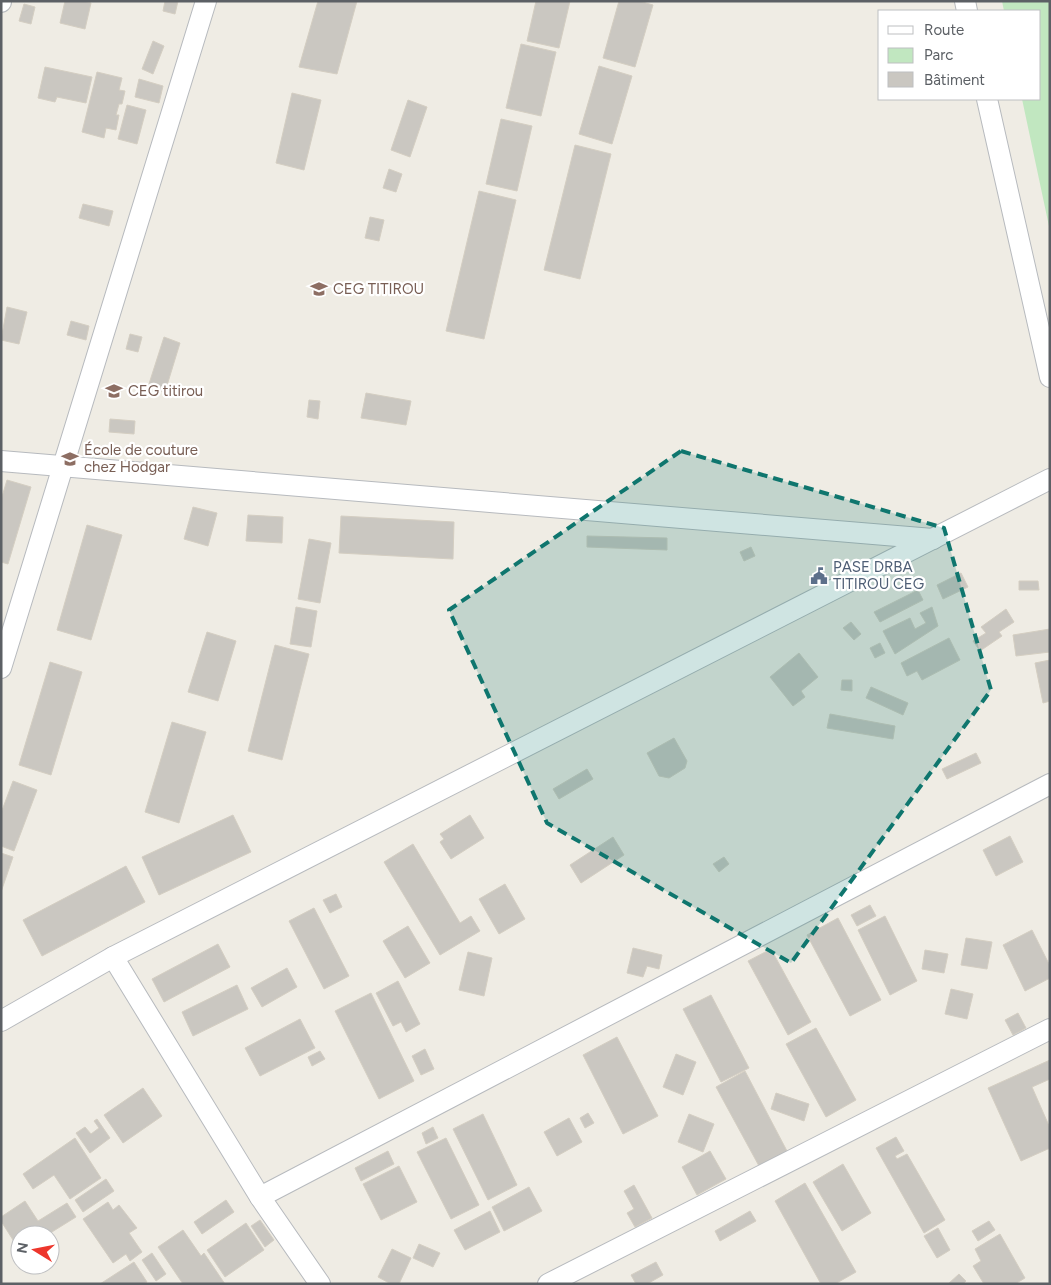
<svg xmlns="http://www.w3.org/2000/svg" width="1051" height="1285" viewBox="0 0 1051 1285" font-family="Figtree,sans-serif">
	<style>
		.green { fill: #c1e7c0 }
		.building { fill: #cac7c1; stroke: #d4cec2 }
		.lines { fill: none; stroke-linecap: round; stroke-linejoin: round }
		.street-casing { stroke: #b7babe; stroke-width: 22 }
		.street { stroke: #fff; stroke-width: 20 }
		.marked { fill: #0f766e; fill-opacity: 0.2; stroke: #0f766e; stroke-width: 4; stroke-dasharray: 10 6; stroke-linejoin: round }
		.labels { text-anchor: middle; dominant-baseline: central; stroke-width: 4.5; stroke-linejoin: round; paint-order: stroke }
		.education-label { font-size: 15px; fill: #785e54; stroke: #fff; text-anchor: start }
		.service-label { font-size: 15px; fill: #4e5e75; stroke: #fff; text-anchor: start }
	</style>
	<rect width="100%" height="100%" fill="#efece4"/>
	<polygon class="green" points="1002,1 1050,1 1050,231 1022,99 1040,99 1040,11 1004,11"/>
	<g class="building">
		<polygon points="65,1 84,1 91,3 85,29 60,23"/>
		<polygon points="165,1 178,1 175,14 163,11"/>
		<polygon points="318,1 357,1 337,74 299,67"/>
		<polygon points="536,1 570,1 559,48 527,41"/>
		<polygon points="619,1 639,1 653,5 635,67 603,58"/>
		<polygon points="24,4 35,7 31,24 19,21"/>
		<polygon points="153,41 164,46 153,74 142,69"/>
		<polygon points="521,44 556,52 541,116 506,108"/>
		<polygon points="599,66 632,76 612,144 579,134"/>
		<polygon points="45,67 92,77 86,103 57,97 55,102 38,98"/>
		<polygon points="97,72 122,78 119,90 125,91 122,104 119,104 116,115 119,115 116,130 106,128 104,138 82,132"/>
		<polygon points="139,79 163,86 159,103 135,97"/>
		<polygon points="292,93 321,100 304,170 276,163"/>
		<polygon points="408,100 427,107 410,157 391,150"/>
		<polygon points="127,105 146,110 137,144 118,139"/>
		<polygon points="501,119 532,126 517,191 486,184"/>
		<polygon points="575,145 611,154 580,279 544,270"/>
		<polygon points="389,169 402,174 396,192 383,188"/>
		<polygon points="479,191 516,200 484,339 446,331"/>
		<polygon points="83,204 113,211 109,226 79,218"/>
		<polygon points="370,217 384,220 379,241 365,238"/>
		<polygon points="7,307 27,312 19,344 1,340"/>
		<polygon points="71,321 89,326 86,340 67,335"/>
		<polygon points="130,334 142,337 138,352 126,349"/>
		<polygon points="164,337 180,343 165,392 148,387"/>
		<polygon points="366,393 411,401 406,425 361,418"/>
		<polygon points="309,400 320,401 318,419 307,417"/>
		<polygon points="110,419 135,421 134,434 109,432"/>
		<polygon points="7,480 31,487 8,564 1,562 1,500"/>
		<polygon points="193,507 217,513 208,546 184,539"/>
		<polygon points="248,515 283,517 282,543 246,541"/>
		<polygon points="341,516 454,522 453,559 339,553"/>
		<polygon points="87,525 122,535 91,640 57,630"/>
		<polygon points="587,536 667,538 667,550 587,547"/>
		<polygon points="309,539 331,543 320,603 298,599"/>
		<polygon points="751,547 755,556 744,561 740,552"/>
		<polygon points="961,573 968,587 943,599 937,585"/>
		<polygon points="1019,581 1038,581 1039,590 1019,590"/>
		<polygon points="918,590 923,600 880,622 874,612"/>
		<polygon points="296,607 317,611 311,647 290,644"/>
		<polygon points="932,607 938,626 895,654 883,631 910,618 915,629 926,623 920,613"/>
		<polygon points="1006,609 1014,622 999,632 1002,636 980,651 973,641 986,633 981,627"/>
		<polygon points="851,622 861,634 854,640 843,628"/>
		<polygon points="1050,629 1050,652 1016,656 1013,635"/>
		<polygon points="207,632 236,641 218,701 188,692"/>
		<polygon points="949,638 960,660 922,680 917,671 907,676 901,663"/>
		<polygon points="880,643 885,653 875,658 870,648"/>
		<polygon points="275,645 309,654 282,760 248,751"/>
		<polygon points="799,653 818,677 801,691 805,697 793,706 770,677"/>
		<polygon points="1050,660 1050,701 1043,703 1035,663"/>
		<polygon points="50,662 82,672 51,775 19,765"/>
		<polygon points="842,680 852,680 852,691 841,690"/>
		<polygon points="871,687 908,703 903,715 866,698"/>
		<polygon points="830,714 895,726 893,739 827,728"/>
		<polygon points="172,722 206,732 179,823 145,812"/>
		<polygon points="674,738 687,761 685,768 669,778 659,776 647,753"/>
		<polygon points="976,753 981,763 947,779 942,769"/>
		<polygon points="587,769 593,779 559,799 553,789"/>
		<polygon points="13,781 37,790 14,851 1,846 1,813"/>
		<polygon points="233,815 251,852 159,895 142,857"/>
		<polygon points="470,815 484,838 451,859 440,842 444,839 440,834"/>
		<polygon points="1010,836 1023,862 996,876 983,850"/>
		<polygon points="613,837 624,855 581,883 570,865"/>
		<polygon points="413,844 460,923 471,916 480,931 440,955 384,862"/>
		<polygon points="1,853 13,857 1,892"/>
		<polygon points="724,857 729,864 719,872 713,864"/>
		<polygon points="126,866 145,902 42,956 23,920"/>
		<polygon points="505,884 525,919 499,934 479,899"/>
		<polygon points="336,894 342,907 330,913 323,900"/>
		<polygon points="870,905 876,916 857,926 851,915"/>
		<polygon points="314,908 349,976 324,989 289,921"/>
		<polygon points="885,916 917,981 890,995 858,930"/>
		<polygon points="838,918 881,1000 850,1016 807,935"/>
		<polygon points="408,926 430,963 405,978 383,941"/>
		<polygon points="1032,930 1050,966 1050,978 1025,991 1003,945"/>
		<polygon points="966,938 992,942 987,969 961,965"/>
		<polygon points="218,944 230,967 164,1002 152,979"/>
		<polygon points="633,948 662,955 659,969 647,966 643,977 627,973"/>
		<polygon points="771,949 811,1022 788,1035 748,961"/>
		<polygon points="925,950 948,954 944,973 922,969"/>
		<polygon points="468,952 492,958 484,996 459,990"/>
		<polygon points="287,968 297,987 262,1007 251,988"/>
		<polygon points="398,981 420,1024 406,1032 401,1022 393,1026 376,993"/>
		<polygon points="237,985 248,1009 193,1036 182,1012"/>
		<polygon points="951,989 973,994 967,1019 945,1014"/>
		<polygon points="371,993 414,1081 379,1099 335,1011"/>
		<polygon points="711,995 749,1068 721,1082 683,1009"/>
		<polygon points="1018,1013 1026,1028 1013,1035 1005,1020"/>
		<polygon points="300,1019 315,1048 260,1076 245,1048"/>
		<polygon points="816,1028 856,1100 826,1117 786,1044"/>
		<polygon points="617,1037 658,1116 623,1134 583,1055"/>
		<polygon points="425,1049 434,1069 421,1075 412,1056"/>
		<polygon points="320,1051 325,1059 312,1066 308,1057"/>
		<polygon points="676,1054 696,1062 683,1095 663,1087"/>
		<polygon points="1050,1060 1050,1079 1032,1087 1050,1128 1050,1148 1021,1161 988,1088"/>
		<polygon points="745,1071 787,1151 759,1166 716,1087"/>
		<polygon points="143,1088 162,1116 123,1143 104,1115"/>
		<polygon points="776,1093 809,1104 804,1121 771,1109"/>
		<polygon points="588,1113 594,1123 585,1128 580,1118"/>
		<polygon points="483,1114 517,1185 488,1200 453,1129"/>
		<polygon points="689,1114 714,1124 703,1152 678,1142"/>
		<polygon points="569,1118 582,1142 557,1156 544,1132"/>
		<polygon points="97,1119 110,1138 90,1153 76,1133 85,1127 91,1134 99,1128 94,1121"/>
		<polygon points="433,1127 438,1138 426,1144 422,1133"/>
		<polygon points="896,1137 904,1151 895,1156 897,1159 907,1154 945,1220 924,1233 876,1148"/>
		<polygon points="75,1138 101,1178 70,1199 54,1175 33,1189 23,1174"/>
		<polygon points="446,1138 479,1205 451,1219 417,1152"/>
		<polygon points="388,1151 394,1164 361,1181 355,1168"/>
		<polygon points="710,1151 726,1179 697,1195 682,1167"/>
		<polygon points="843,1164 871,1213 842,1231 813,1182"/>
		<polygon points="399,1166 417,1202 381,1220 363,1184"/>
		<polygon points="106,1179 114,1191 83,1212 75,1200"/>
		<polygon points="805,1183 856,1272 835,1284 821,1284 775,1201"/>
		<polygon points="634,1185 652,1218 635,1227 627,1213 634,1209 624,1191"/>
		<polygon points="529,1187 542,1211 504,1231 492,1207"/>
		<polygon points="226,1200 234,1212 202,1234 194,1222"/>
		<polygon points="25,1201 38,1221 67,1203 76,1217 47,1235 20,1235 20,1251 1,1221 1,1217"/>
		<polygon points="108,1202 113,1210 119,1205 137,1228 129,1233 142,1252 130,1261 126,1254 113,1263 83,1219"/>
		<polygon points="490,1211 500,1232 465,1250 454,1230"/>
		<polygon points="750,1211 756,1221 720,1241 715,1231"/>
		<polygon points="260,1220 274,1240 265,1247 251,1226"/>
		<polygon points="989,1221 995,1230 978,1241 972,1231"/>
		<polygon points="246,1223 264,1250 225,1277 207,1250"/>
		<polygon points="938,1228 950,1250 937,1258 924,1236"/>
		<polygon points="183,1230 201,1256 204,1253 225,1284 183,1284 158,1247"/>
		<polygon points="1000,1234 1025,1278 1015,1284 984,1284 973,1266 981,1261 975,1249"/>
		<polygon points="419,1244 440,1253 433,1267 413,1258"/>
		<polygon points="392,1249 411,1258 399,1284 391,1284 378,1277"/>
		<polygon points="152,1253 166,1274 156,1281 142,1260"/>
		<polygon points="134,1262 147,1282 143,1284 100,1284"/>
		<polygon points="656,1262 663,1275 647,1284 636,1284 631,1275"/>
		<polygon points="959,1274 966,1281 963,1284 948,1284"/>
	</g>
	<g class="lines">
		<g class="street-casing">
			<g id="street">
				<polyline points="965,1 967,11"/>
				<polyline points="1,2 1,1"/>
				<polyline points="987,99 1050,377"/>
				<polyline points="1,461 933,539"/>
				<polyline points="1,668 206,1"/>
				<polyline points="113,957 260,1197 320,1284"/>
				<polyline points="1,1021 113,957 1050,479"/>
				<polyline points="260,1197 1050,784"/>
				<polyline points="548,1284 1050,1029"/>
			</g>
		</g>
		<use href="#street" class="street"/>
	</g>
	<path class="marked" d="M681,451L944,528L991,690L791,963L547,823L449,610Z"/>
	<defs>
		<g id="school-bare" transform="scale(1.35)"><path d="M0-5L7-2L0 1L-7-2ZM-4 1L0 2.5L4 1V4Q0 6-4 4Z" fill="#8d6e63" stroke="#fff" stroke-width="2.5" paint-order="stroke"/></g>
		<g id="university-bare" transform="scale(1.35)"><path d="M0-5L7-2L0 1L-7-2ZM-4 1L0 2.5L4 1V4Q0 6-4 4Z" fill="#8d6e63" stroke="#fff" stroke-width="2.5" paint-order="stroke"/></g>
		<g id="civic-bare" transform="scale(1.35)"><path d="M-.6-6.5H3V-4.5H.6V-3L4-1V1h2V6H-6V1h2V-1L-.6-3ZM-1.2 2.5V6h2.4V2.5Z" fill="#5c6f8a" stroke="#fff" stroke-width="2.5" paint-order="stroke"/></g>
	</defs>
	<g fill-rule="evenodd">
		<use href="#school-bare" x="319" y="289"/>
		<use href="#university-bare" x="114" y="391"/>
		<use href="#school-bare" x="70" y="459"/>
		<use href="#civic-bare" x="819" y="576"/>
	</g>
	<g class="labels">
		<g class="education-label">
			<text x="333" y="289">CEG TITIROU</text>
			<text x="128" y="391">CEG titirou</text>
			<text x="84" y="450">École de couture<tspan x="84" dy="17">chez Hodgar</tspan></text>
		</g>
		<g class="service-label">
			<text x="833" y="567">PASE DRBA<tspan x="833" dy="17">TITIROU CEG</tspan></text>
		</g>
	</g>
	<rect width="1051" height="1285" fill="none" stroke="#5c6065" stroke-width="5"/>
	<rect x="878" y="10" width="162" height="90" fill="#ffffff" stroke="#bebfc1"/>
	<rect x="888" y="26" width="25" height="8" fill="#ffffff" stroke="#bebfc1"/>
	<text x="924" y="35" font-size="15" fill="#5c6065">Route</text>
	<rect x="888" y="48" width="25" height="15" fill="#c1e7c0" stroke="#bebfc1"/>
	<text x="924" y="60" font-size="15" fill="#5c6065">Parc</text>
	<rect x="888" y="72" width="25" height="15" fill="#cac7c1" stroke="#bebfc1"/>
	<text x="924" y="85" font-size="15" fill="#5c6065">Bâtiment</text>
	<g transform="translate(35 1250) rotate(280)"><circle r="24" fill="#ffffff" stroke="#bebfc1"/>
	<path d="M0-4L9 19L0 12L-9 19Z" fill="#ed362c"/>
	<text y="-8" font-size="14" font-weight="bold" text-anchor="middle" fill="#5c6065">N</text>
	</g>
</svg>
